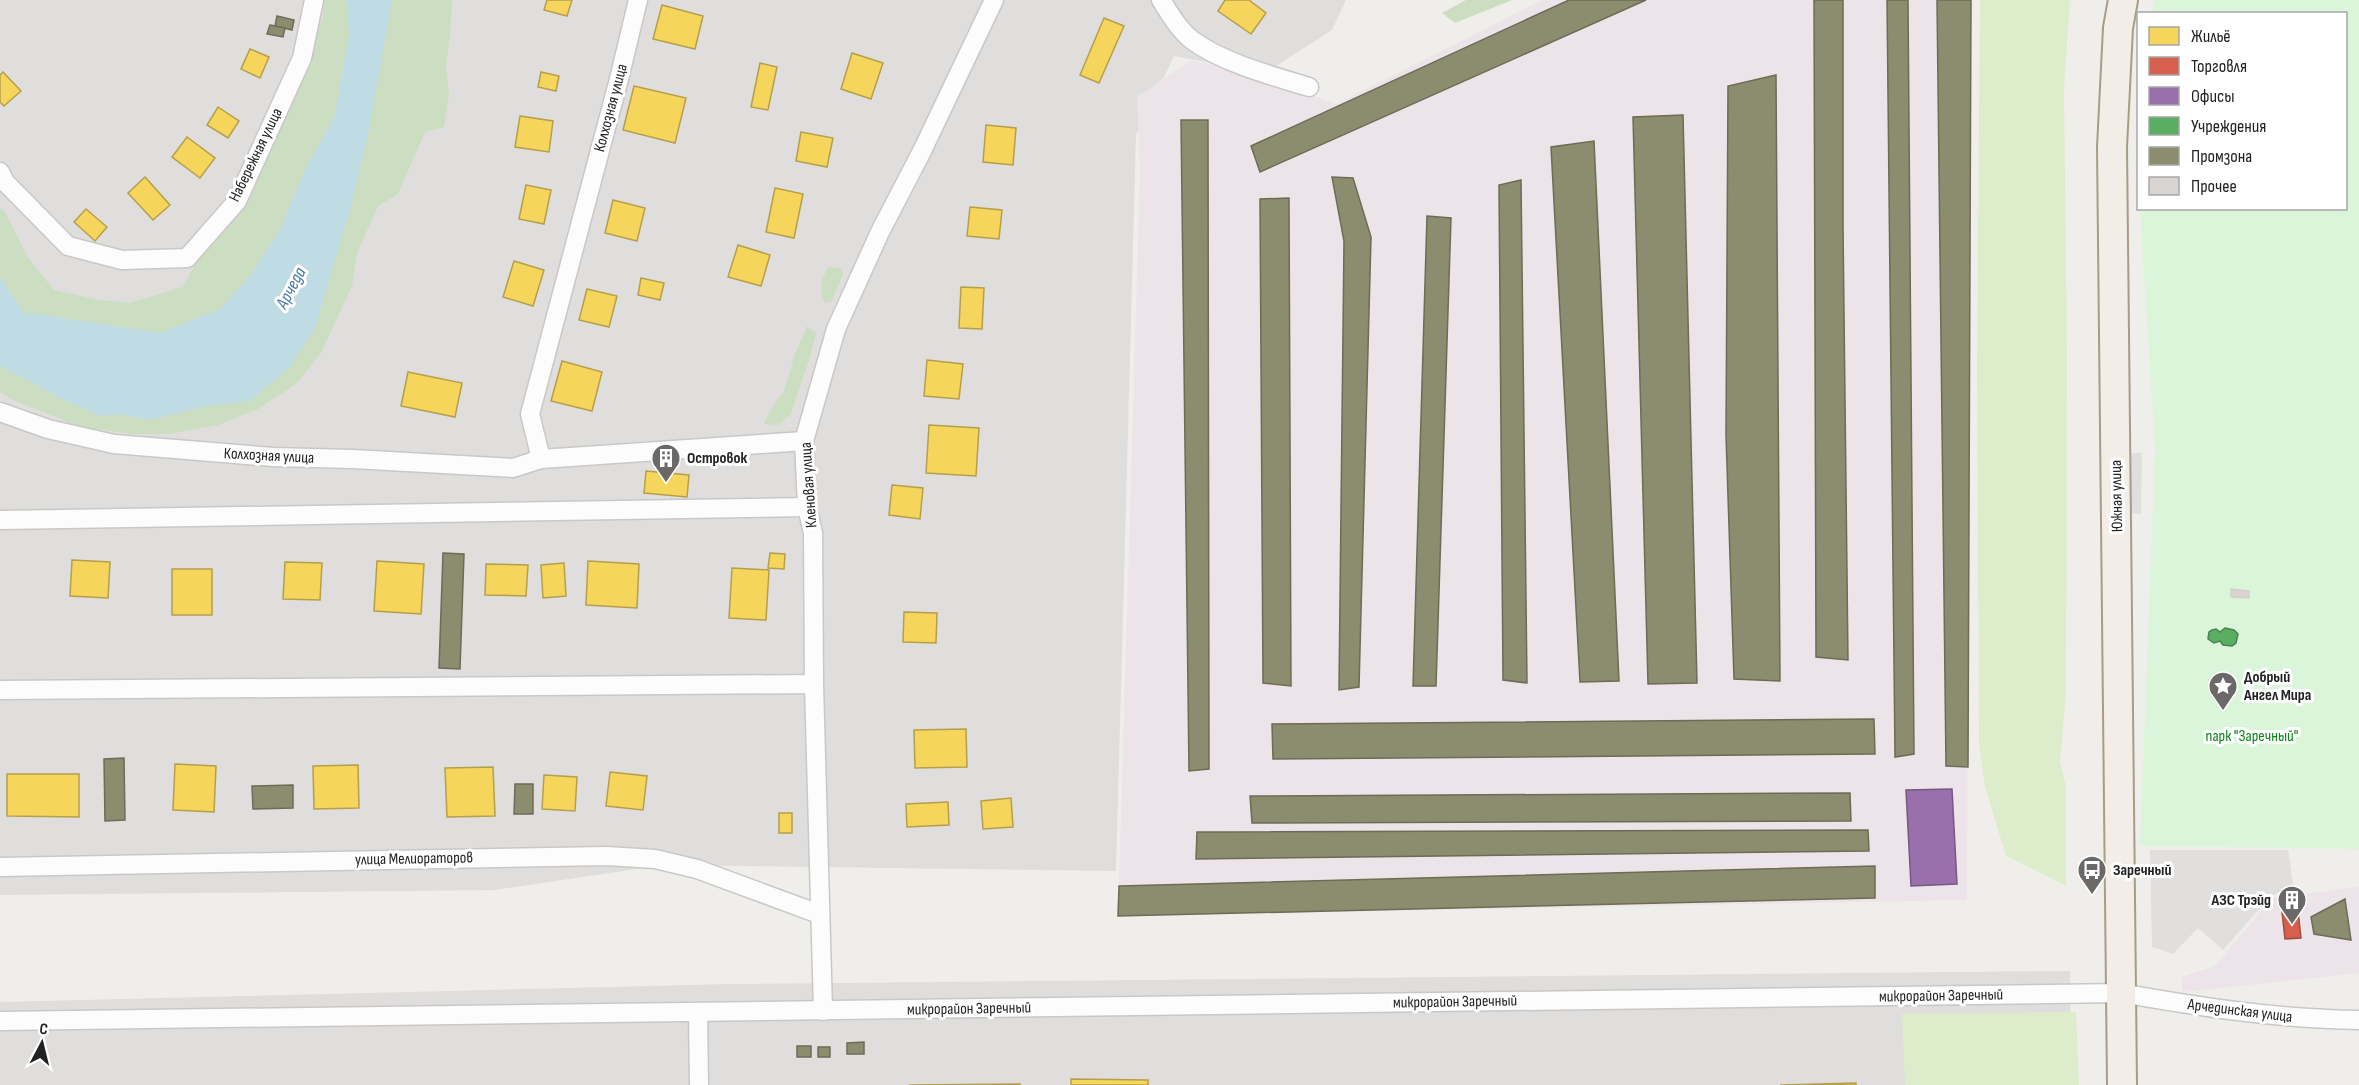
<svg xmlns="http://www.w3.org/2000/svg" width="2359" height="1085" viewBox="0 0 2359 1085" font-family="'Sofia Sans Condensed',sans-serif">
	<style>
		.residential { fill: #dfdedc }
		.industrial { fill: #ede4e9 }
		.grass { fill: #ddeccb }
		.forest { fill: #cbdec1 }
		.park { fill: #daf5da }
		.parking { fill: #e0dfde }
		.water { fill: #bfdbe3 }
		.homes { fill: #f6d55c; stroke: #b69f4b; stroke-width: 1.5 }
		.shops { fill: #d6604d; stroke: #a04d40; stroke-width: 1.5 }
		.offices { fill: #9970ab; stroke: #755982; stroke-width: 1.5 }
		.public { fill: #5aae61; stroke: #49844e; stroke-width: 1.5 }
		.industry { fill: #8c8c6e; stroke: #6c6c57; stroke-width: 1.5 }
		.building { fill: #d7d4d2; stroke: #d3d0cc; stroke-width: 1.5 }
		.lines { fill: none; stroke-linecap: round; stroke-linejoin: round }
		.street-casing { stroke: #c9c8c7; stroke-width: 21 }
		.primary-casing { stroke: #a79c86; stroke-width: 32 }
		.street { stroke: #fdfcfc; stroke-width: 18 }
		.primary { stroke: #f3ede7; stroke-width: 28 }
		.labels { text-anchor: middle; dominant-baseline: central; stroke-width: 6; stroke-linejoin: round; paint-order: stroke }
		.street-label { font-size: 16px; fill: #222; stroke: #fff }
		.poi-label { font-size: 16px; font-weight: bold; fill: #222; stroke: #fff; text-anchor: start }
		.park-label { font-size: 16px; fill: #0c8416; stroke: #fff }
		.water-label { font-size: 18px; font-style: italic; fill: #4a7aab; stroke: #fff }
	</style>
	<rect width="100%" height="100%" fill="#f0eeeb"/>
	<g class="residential">
		<polygon points="0,0 1346,0 1332,30 1265,73 1174,56 1136,135 1116,871 664,865 495,890 0,895"/>
		<polygon points="2070,971 2071,1085 0,1085 0,1002 730,984"/>
	</g>
	<g class="industrial">
		<polygon points="1542,0 1971,0 1967,900 1118,916 1140,172 1137,97 1191,60 1263,76 1336,104"/>
		<polygon points="2359,887 2359,973 2183,992 2181,977 2215,966 2272,898"/>
	</g>
	<g class="grass">
		<polygon points="1980,0 2070,0 2064,89 2067,357 2066,693 2060,761 2066,787 2066,886 2006,856 1985,787 1979,743 1977,366"/>
		<polygon points="2076,1012 2079,1085 1905,1085 1902,1014"/>
	</g>
	<g class="forest">
		<polygon points="323,0 346,0 349,34 335,115 304,172 279,232 252,273 220,309 160,333 23,312 0,277 0,208 5,212 29,259 54,290 100,300 129,303 183,287 199,256 229,226 262,166 299,82 323,16"/>
		<polygon points="392,0 452,0 450,35 446,66 449,94 444,127 425,132 398,194 378,206 357,253 352,286 321,353 296,384 258,409 218,425 169,434 130,434 81,427 15,401 0,392 0,366 64,400 100,416 119,414 149,420 361,165"/>
		<polygon points="1466,0 1512,0 1455,23 1442,13"/>
		<path d="M829,267L840,268L843,274L832,301L825,303C818,291 821,277 829,267Z"/>
		<polygon points="807,326 816,333 809,361 790,415 778,425 764,424 769,412 784,391 795,354"/>
	</g>
	<polygon class="park" points="2155,0 2359,0 2359,849 2140,846 2155,450 2140,209 2346,208 2346,14 2152,13"/>
	<g class="parking">
		<polygon points="2131,453 2142,453 2141,514 2131,513"/>
		<polygon points="2150,850 2288,850 2293,884 2270,897 2223,950 2198,928 2173,954 2152,947"/>
	</g>
	<polygon class="water" points="346,0 392,0 369,129 351,206 315,328 289,368 249,401 206,406 149,420 119,414 100,416 64,400 0,366 0,277 23,312 160,333 220,309 252,273 279,232 304,172 335,115 349,34"/>
	<g class="homes">
		<polygon points="547,0 572,0 567,16 544,10"/>
		<polygon points="1225,0 1249,0 1266,13 1251,34 1218,11"/>
		<polygon points="662,5 703,16 695,49 653,39"/>
		<polygon points="1104,18 1124,26 1099,83 1080,75"/>
		<polygon points="250,49 269,57 260,78 241,69"/>
		<polygon points="852,53 883,63 871,99 841,89"/>
		<polygon points="760,63 777,67 768,110 751,107"/>
		<polygon points="3,72 21,91 4,106 0,102 0,75"/>
		<polygon points="541,72 559,76 556,91 538,87"/>
		<polygon points="634,86 686,98 675,143 623,130"/>
		<polygon points="218,107 239,121 228,138 207,125"/>
		<polygon points="520,116 553,121 549,152 515,147"/>
		<polygon points="986,125 1016,128 1013,165 983,162"/>
		<polygon points="801,132 833,138 827,167 796,161"/>
		<polygon points="187,137 215,158 200,178 172,157"/>
		<polygon points="145,177 170,205 153,220 128,193"/>
		<polygon points="526,185 551,190 544,224 519,219"/>
		<polygon points="775,188 803,194 794,238 766,232"/>
		<polygon points="613,200 645,208 637,241 605,233"/>
		<polygon points="970,207 1002,210 999,239 967,236"/>
		<polygon points="86,209 107,227 95,241 74,222"/>
		<polygon points="738,245 770,255 761,286 728,277"/>
		<polygon points="514,261 544,270 533,306 503,297"/>
		<polygon points="641,278 664,283 660,300 638,295"/>
		<polygon points="961,287 984,288 982,329 959,328"/>
		<polygon points="587,289 617,296 609,327 579,320"/>
		<polygon points="927,360 963,364 959,399 924,396"/>
		<polygon points="562,361 602,372 592,411 551,401"/>
		<polygon points="408,372 462,383 455,417 401,406"/>
		<polygon points="929,425 979,428 976,476 926,473"/>
		<polygon points="646,471 689,475 687,497 644,493"/>
		<polygon points="892,485 923,488 920,519 889,515"/>
		<polygon points="770,553 785,554 784,569 768,568"/>
		<polygon points="72,560 110,562 108,598 70,596"/>
		<polygon points="377,561 424,564 421,614 374,611"/>
		<polygon points="588,561 639,564 637,608 586,605"/>
		<polygon points="285,562 322,563 320,600 283,599"/>
		<polygon points="564,563 566,596 543,598 541,565"/>
		<polygon points="486,564 528,565 526,596 485,595"/>
		<polygon points="732,568 769,570 766,620 729,618"/>
		<rect x="172" y="569" width="40" height="46"/>
		<polygon points="904,612 937,613 936,643 903,642"/>
		<polygon points="966,729 967,767 915,768 914,730"/>
		<polygon points="175,764 216,766 214,812 173,810"/>
		<polygon points="358,765 359,808 314,809 313,766"/>
		<polygon points="493,767 495,816 447,817 445,768"/>
		<polygon points="610,772 647,776 643,810 606,806"/>
		<polygon points="7,774 79,774 79,817 7,816"/>
		<polygon points="544,775 577,777 575,811 542,809"/>
		<polygon points="1011,798 1013,827 983,829 981,801"/>
		<polygon points="948,802 949,825 907,827 906,804"/>
		<rect x="779" y="813" width="13" height="20"/>
		<polygon points="1071,1079 1148,1080 1148,1085 1071,1085"/>
		<polygon points="1856,1083 1856,1085 1780,1085"/>
		<polygon points="1020,1084 1020,1085 909,1085"/>
	</g>
	<polygon class="shops" points="2298,911 2301,938 2285,939 2282,912"/>
	<polygon class="offices" points="1952,789 1957,884 1911,886 1906,790"/>
	<polygon class="public" points="2225,628 2234,630 2238,634 2236,643 2232,646 2223,645 2220,641 2214,643 2208,639 2209,632 2212,630 2216,629 2220,632"/>
	<g class="industry">
		<polygon points="1569,0 1646,0 1260,172 1251,146"/>
		<polygon points="1814,0 1843,0 1843,226 1848,660 1816,657"/>
		<polygon points="1887,0 1908,0 1914,754 1895,757"/>
		<polygon points="1937,0 1971,0 1968,767 1946,766"/>
		<polygon points="277,16 294,20 292,30 275,26"/>
		<polygon points="270,25 285,28 283,37 267,34"/>
		<polygon points="1776,75 1780,681 1734,679 1726,435 1728,86"/>
		<polygon points="1683,115 1697,683 1648,684 1633,117"/>
		<polygon points="1181,120 1208,120 1209,769 1189,771"/>
		<polygon points="1594,141 1619,681 1580,682 1551,147"/>
		<polygon points="1332,177 1353,178 1371,237 1359,687 1339,690 1344,241"/>
		<polygon points="1521,180 1527,683 1503,680 1499,185"/>
		<polygon points="1289,198 1291,686 1263,683 1260,199"/>
		<polygon points="1427,216 1451,218 1436,686 1413,686"/>
		<polygon points="443,553 464,554 460,669 439,668"/>
		<polygon points="1874,719 1875,754 1273,759 1272,724"/>
		<polygon points="124,758 125,820 105,821 104,759"/>
		<polygon points="515,784 533,784 533,814 514,814"/>
		<polygon points="293,785 293,808 253,809 252,786"/>
		<polygon points="1850,793 1851,821 1252,823 1250,796"/>
		<polygon points="1868,830 1869,851 1196,859 1197,832"/>
		<polygon points="1875,866 1875,898 1118,916 1119,886"/>
		<polygon points="2345,899 2351,940 2314,934 2311,917"/>
		<polygon points="864,1042 864,1054 847,1054 847,1043"/>
		<rect x="797" y="1046" width="14" height="11"/>
		<rect x="818" y="1047" width="12" height="10"/>
	</g>
	<polygon class="building" points="2231,589 2249,591 2249,598 2231,597"/>
	<g class="lines">
		<g class="street-casing">
			<g id="street">
				<path d="M1161,0C1170,14 1179,30 1192,40C1223,63 1273,76 1309,87"/>
				<polyline points="0,172 5,182 68,246 122,260 187,258 237,201 302,58 314,0"/>
				<polyline points="0,412 48,429 114,444 273,457 353,459 513,468 541,459 804,441"/>
				<polyline points="541,459 530,414 619,79 638,0"/>
				<polyline points="0,520 807,507"/>
				<polyline points="0,690 814,684"/>
				<polyline points="0,867 607,856 655,859 697,869 819,914"/>
				<polyline points="823,1011 814,684 813,533 807,507 804,441 836,329 880,232 922,151 994,0"/>
				<polyline points="698,1013 699,1085"/>
				<path d="M0,1021L2121,993C2200,1007 2279,1019 2359,1020"/>
			</g>
		</g>
		<g class="primary-casing">
			<polyline id="primary" points="2122,1085 2112,147 2118,28 2123,0"/>
		</g>
		<use href="#street" class="street"/>
		<use href="#primary" class="primary"/>
	</g>
	<defs>
		<g id="building-pin" transform="scale(1.5)"><path d="M0 17L-7.5 6A9.5 9.5 0 1 1 7.5 6Z" fill="#6a6968" stroke="#fff"/><path d="M-4-6H4V6H1V3H-1V6H-4ZM-2.5-4.3h1.7v1.8h-1.7ZM.8-4.3h1.7v1.8H.8ZM-2.5-1h1.7V.8h-1.7ZM.8-1h1.7V.8H.8Z" fill="#fff"/></g>
		<g id="sight-pin" transform="scale(1.5)"><path d="M0 17L-7.5 6A9.5 9.5 0 1 1 7.5 6Z" fill="#6a6968" stroke="#fff"/><path d="M0-6L1.8-2.2L6-1.7L2.9 1.2L3.7 5.4L0 3.3L-3.7 5.4L-2.9 1.2L-6-1.7L-1.8-2.2Z" fill="#fff"/></g>
		<g id="bus-pin" transform="scale(1.5)"><path d="M0 17L-7.5 6A9.5 9.5 0 1 1 7.5 6Z" fill="#6a6968" stroke="#fff"/><path d="M-5-6H5V4H4V6H2V4H-2V6H-4V4H-5ZM-3.5-4V0h7V-4ZM-3.5 1.2v1.5H-2V1.2ZM2 1.2v1.5H3.5V1.2Z" fill="#fff"/></g>
	</defs>
	<g fill-rule="evenodd">
		<use href="#building-pin" x="666" y="458"/>
		<use href="#sight-pin" x="2223" y="686"/>
		<use href="#bus-pin" x="2092" y="870"/>
		<use href="#building-pin" x="2292" y="900"/>
	</g>
	<g class="labels">
		<g class="street-label">
			<text transform="translate(611 108) rotate(-75)">Колхозная улица</text>
			<text transform="translate(256 155) rotate(-64)">Набережная улица</text>
			<text transform="translate(269 456) rotate(3)">Колхозная улица</text>
			<text transform="translate(809 485) rotate(-94)">Кленовая улица</text>
			<text transform="translate(2117 496) rotate(-91)">Южная улица</text>
			<text transform="translate(414 859) rotate(-1)">улица Мелиораторов</text>
			<text transform="translate(1941 996) rotate(-1)">микрорайон Заречный</text>
			<text transform="translate(1455 1002) rotate(-1)">микрорайон Заречный</text>
			<text transform="translate(969 1009) rotate(-1)">микрорайон Заречный</text>
			<text transform="translate(2240 1011) rotate(7)">Арчединская улица</text>
		</g>
		<g class="poi-label">
			<text x="687" y="458">Островок</text>
			<text x="2244" y="677">Добрый<tspan x="2244" dy="18">Ангел Мира</tspan></text>
			<text x="2113" y="870">Заречный</text>
			<text x="2271" y="900" text-anchor="end">АЗС Трэйд</text>
		</g>
		<g class="park-label">
			<text x="2252" y="736">парк "Заречный"</text>
		</g>
		<g class="water-label">
			<text transform="translate(291 288) rotate(-62)">Арчеда</text>
		</g>
	</g>
	<rect x="2137" y="12" width="210" height="198" fill="#ffffff" stroke="#a7a7a7" stroke-width="1.5"/>
	<rect x="2149" y="27" width="30" height="18" fill="#f6d55c" stroke="#a7a7a7" stroke-width="1.5"/>
	<text x="2191" y="42" font-size="18" fill="#222222">Жильё</text>
	<rect x="2149" y="57" width="30" height="18" fill="#d6604d" stroke="#a7a7a7" stroke-width="1.5"/>
	<text x="2191" y="72" font-size="18" fill="#222222">Торговля</text>
	<rect x="2149" y="87" width="30" height="18" fill="#9970ab" stroke="#a7a7a7" stroke-width="1.5"/>
	<text x="2191" y="102" font-size="18" fill="#222222">Офисы</text>
	<rect x="2149" y="117" width="30" height="18" fill="#5aae61" stroke="#a7a7a7" stroke-width="1.5"/>
	<text x="2191" y="132" font-size="18" fill="#222222">Учреждения</text>
	<rect x="2149" y="147" width="30" height="18" fill="#8c8c6e" stroke="#a7a7a7" stroke-width="1.5"/>
	<text x="2191" y="162" font-size="18" fill="#222222">Промзона</text>
	<rect x="2149" y="177" width="30" height="18" fill="#d7d4d2" stroke="#a7a7a7" stroke-width="1.5"/>
	<text x="2191" y="192" font-size="18" fill="#222222">Прочее</text>
	<g transform="translate(42 1043) rotate(7)" stroke="#ffffff" stroke-width="4.5" paint-order="stroke">
	<path d="M0-4.5L10 22L0 15L-10 22Z" fill="#222222"/>
	<text y="-9" font-size="16" font-weight="bold" text-anchor="middle" fill="#222222">С</text>
	</g>
</svg>
